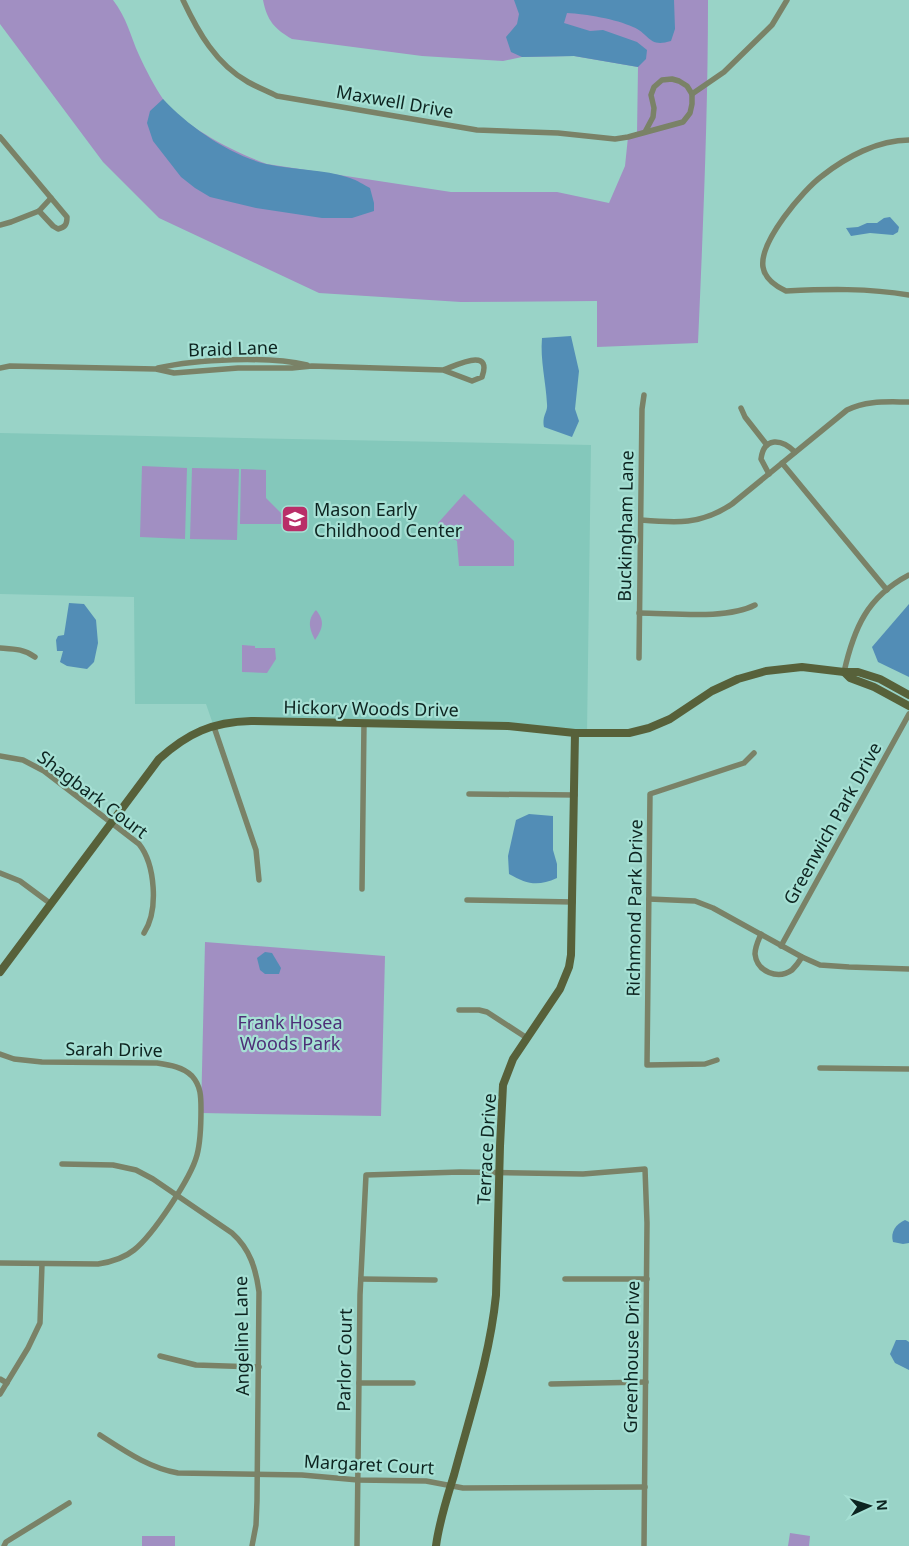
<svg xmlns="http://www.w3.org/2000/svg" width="909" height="1546" viewBox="0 0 909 1546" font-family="'Noto Sans',sans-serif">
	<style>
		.built { fill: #84c8bb }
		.green { fill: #a18fc2 }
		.water { fill: #528db6 }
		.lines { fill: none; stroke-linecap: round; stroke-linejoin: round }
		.street { stroke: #7a8267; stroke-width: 5.5 }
		.secondary { stroke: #57613a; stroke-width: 8 }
		.labels { text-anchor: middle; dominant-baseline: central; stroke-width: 4.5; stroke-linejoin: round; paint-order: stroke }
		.street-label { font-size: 18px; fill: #0d2420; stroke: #a6e0d4 }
		.poi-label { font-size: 18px; fill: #0d2420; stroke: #a6e0d4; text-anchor: start }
		.park-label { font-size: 18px; fill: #4d2f77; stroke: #a6e0d4 }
	</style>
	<rect width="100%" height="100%" fill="#99d3c7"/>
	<polygon class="built" points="0,433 591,445 587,733 522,727 251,721 214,727 206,704 135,704 134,597 0,594"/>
	<g class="green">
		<path d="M0,0H113C127,18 130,35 139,55C146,70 154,86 163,99C184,127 234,152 267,164L451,192H557L609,203L625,166L628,137L637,134L638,67L574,56L522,57L503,61L422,56L292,39C275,29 267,21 263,0H708C708,115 703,229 698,343L597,347V301L461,302L319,293L159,218L103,162L0,24Z"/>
		<polygon points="142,466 187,468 185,539 140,537"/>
		<polygon points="192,468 239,469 237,540 190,539"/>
		<polygon points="241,469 266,470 266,498 283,515 283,524 240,524"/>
		<polygon points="464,494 514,541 514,566 459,566 457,541 447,535 438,535 438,523"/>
		<path d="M316,610C325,621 323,628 315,640C309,628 307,620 316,610Z"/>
		<polygon points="242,645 255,646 255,648 275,648 276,659 267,673 242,672"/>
		<polygon points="205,942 385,956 381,1116 201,1113"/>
		<polygon points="790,1533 810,1536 809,1546 788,1546"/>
		<rect x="142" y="1536" width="33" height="10"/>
	</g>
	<g class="water">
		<path d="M514,0H674L675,29L671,41C648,48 650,34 633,27C616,19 586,14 567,13L564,23L590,31L603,30L637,42L647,50L646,59L638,67L574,56L522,57L511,52L506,37L517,24L519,14Z"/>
		<path d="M163,99C189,127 230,155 266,164C294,170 323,169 350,178C357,180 364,185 370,188L374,203V211L352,218H322L256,208L210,197L195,188L181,177L153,141L147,123L150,111Z"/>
		<polygon points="890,217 899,227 898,232 893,235 870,233 851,236 846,228 858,227 867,223 877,223 884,218"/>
		<path d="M571,336L579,371L575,409L579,421L572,437L544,427C542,414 548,413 547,404C546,382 540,360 542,338Z"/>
		<polygon points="69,603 84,604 96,620 98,643 94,662 87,669 67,666 60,662 63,651 57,651 56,640 58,636 64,635"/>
		<polygon points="909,604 909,677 878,662 872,647"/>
		<path d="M529,814L553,816V850L557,864V878C537,887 527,884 509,874L508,856L516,820Z"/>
		<polygon points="265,952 272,953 281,968 279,974 265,974 260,970 257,958"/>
		<path d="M905,1220L909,1222V1243L903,1244L893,1242C890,1232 896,1224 905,1220Z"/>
		<polygon points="896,1340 906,1340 909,1342 909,1370 895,1363 890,1354"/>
	</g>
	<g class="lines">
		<g class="street">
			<path d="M183,0C198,32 216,64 248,82C257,87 267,91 277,96L477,130L558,133L615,139L628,137L683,122L690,113L692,104V94L687,86L679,81L672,79L662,80L654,87L651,95L654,108L653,117L645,132"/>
			<polyline points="692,94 724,72 772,25 787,0"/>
			<path d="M0,137L67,217C67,225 65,227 58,229L53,226L39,211"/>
			<path d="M909,140C878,140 846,157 822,176C803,190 759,242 763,267C765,279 775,286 786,291C827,289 868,288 909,295"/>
			<polyline points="0,225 11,222 39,211 51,198"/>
			<path d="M0,368L10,366L156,369L174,373L238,368H292L312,366L443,370L472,381L482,377C493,346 455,366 443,370"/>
			<path d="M158,368C197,359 268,356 307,365"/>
			<polyline points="741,408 745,417 767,445"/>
			<polyline points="782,463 887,590"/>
			<path d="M769,474L761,459C764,436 782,439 795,452"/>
			<path d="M641,520C676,523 701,525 732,504L847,410C867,400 887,402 909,402"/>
			<path d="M639,613C672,613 726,620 755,605"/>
			<path d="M0,648C14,649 24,649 35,657"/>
			<polyline points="639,658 642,409 644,395"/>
			<path d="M844,672C854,628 867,597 909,575"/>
			<polyline points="214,727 256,850 259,880"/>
			<path d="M0,756L23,760L44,771L139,844C155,864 159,910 144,933"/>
			<polyline points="469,794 575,795"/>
			<polyline points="0,873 20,881 51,904"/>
			<polyline points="362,889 364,723"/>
			<polyline points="649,899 695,901 713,908 802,957 820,965 849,967 909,969"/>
			<polyline points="467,900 573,902"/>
			<path d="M761,934C758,941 755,947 755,954C757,972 778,980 792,970C796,966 799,962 802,957"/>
			<polyline points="781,946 909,714"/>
			<polyline points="459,1010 479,1010 487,1012 527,1038"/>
			<path d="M0,1054L14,1059L42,1062L157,1063C170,1065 183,1067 192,1076C201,1086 201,1097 201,1109C201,1124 201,1140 197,1155C191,1178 153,1235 134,1250C123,1259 111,1262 98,1264L0,1263"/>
			<polyline points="717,1060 705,1064 647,1065 650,794 744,763 754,753"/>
			<polyline points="820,1068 909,1069"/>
			<path d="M62,1164L113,1165L136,1170L153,1179L232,1233C250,1249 256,1269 259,1292L257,1501L256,1525L252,1546"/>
			<polyline points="361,1279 435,1280"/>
			<polyline points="565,1279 647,1279"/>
			<polyline points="160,1356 196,1365 259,1367"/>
			<polyline points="0,1379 7,1383"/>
			<polyline points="359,1383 413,1383"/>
			<polyline points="551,1384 646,1382"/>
			<polyline points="0,1394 28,1348 40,1323 42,1264"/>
			<path d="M100,1435C125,1451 149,1468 178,1473L302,1475L358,1480L426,1481L463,1488L645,1487"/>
			<polyline points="4,1546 6,1542 69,1503"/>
			<polyline points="357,1546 360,1295 366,1175 460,1172 583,1174 645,1169 647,1223 644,1546"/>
		</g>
		<g class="secondary">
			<polyline points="844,672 850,678 874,687 909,706"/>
			<path d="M0,972L159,759C188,733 212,722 251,721L508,726L575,733H629L649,728L670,719L712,691L738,679L766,671L802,667L844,672H858L880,679L909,695"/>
			<path d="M436,1546C439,1522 447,1498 454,1475C470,1415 490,1356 496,1295L500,1146L503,1085L513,1059L560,989L569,967L571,955L575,733"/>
		</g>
	</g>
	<defs>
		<g id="school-square" transform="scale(1.4375)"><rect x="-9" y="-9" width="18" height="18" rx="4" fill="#b92e68" stroke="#a6e0d4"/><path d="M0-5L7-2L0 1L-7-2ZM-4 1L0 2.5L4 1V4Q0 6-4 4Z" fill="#fff"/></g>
	</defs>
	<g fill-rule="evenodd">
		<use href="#school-square" x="295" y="519"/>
	</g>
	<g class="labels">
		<g class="street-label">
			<text transform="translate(395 101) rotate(10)">Maxwell Drive</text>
			<text transform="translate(233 348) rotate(-2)">Braid Lane</text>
			<text transform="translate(625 526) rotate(-89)">Buckingham Lane</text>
			<text transform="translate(371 708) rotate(1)">Hickory Woods Drive</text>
			<text transform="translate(93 794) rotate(37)">Shagbark Court</text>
			<text transform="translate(832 823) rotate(-61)">Greenwich Park Drive</text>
			<text transform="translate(634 908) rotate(-89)">Richmond Park Drive</text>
			<text transform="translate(114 1049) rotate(1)">Sarah Drive</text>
			<text transform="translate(486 1149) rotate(-87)">Terrace Drive</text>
			<text transform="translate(241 1336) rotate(-91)">Angeline Lane</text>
			<text transform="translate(631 1357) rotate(-89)">Greenhouse Drive</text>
			<text transform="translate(344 1360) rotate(-89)">Parlor Court</text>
			<text transform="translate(369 1464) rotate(3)">Margaret Court</text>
		</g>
		<g class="poi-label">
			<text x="314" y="509">Mason Early<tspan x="314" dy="21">Childhood Center</tspan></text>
		</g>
		<g class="park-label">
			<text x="290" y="1022">Frank Hosea<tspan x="290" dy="21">Woods Park</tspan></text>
		</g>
	</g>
	<g transform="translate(869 1506) rotate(86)" stroke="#a6e0d4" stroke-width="4" paint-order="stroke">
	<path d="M0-4L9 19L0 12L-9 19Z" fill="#0d2420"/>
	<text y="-8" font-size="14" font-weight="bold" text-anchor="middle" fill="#0d2420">N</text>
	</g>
</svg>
